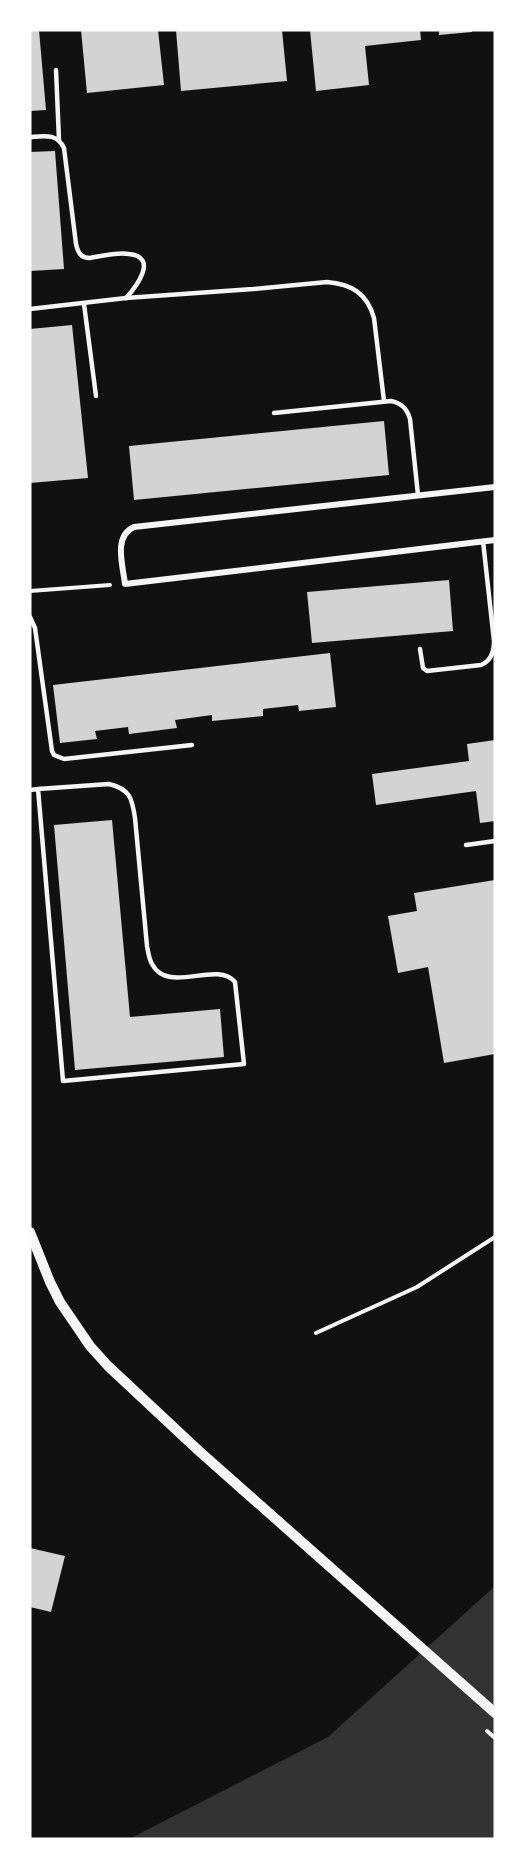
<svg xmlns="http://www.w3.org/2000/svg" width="525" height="1869" viewBox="0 0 525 1869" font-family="'IBM Plex Sans',sans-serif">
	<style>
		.water { fill: #333 }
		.building { fill: #d3d3d3 }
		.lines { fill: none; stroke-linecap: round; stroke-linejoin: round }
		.path { stroke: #f5f5f5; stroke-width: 4 }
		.service { stroke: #f5f5f5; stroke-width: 4.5 }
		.minor { stroke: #f5f5f5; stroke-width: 6 }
		.tertiary { stroke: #f5f5f5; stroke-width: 10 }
	</style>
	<rect width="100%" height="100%" fill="#111"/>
	<polygon class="water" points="495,1586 495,1839 129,1839 328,1737"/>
	<g class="building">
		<polygon points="30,30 39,30 46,110 30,111"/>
		<polygon points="81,30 158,30 164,85 87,93"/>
		<polygon points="176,30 282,30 287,81 181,91"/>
		<polygon points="310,30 420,30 421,40 365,46 369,85 316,91"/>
		<polygon points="439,30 472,30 472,32 439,35"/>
		<polygon points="55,151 64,269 30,271 30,152"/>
		<polygon points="72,325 88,478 30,483 30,329"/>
		<polygon points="384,421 389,475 134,500 129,446"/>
		<polygon points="449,580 453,631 312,643 307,592"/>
		<polygon points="330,653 336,707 299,711 298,705 263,709 263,716 212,721 212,715 175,720 177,728 129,734 128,727 95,731 97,739 60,743 53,685"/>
		<polygon points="495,740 495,821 480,823 476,791 376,805 372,774 469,761 467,744"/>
		<polygon points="112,820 130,1017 220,1009 224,1057 75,1070 54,825"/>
		<polygon points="495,880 495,1054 444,1063 428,967 398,973 388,916 417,911 414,893"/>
		<polygon points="30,1548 65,1556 51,1612 30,1607"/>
	</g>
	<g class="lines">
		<g class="path">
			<polyline points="30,591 110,585"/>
			<polyline points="316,1333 417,1287 495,1237"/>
			<polyline points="487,1731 495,1738"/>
		</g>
		<g class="service">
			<polyline points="56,70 59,140"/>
			<path d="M30,137C44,136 57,133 64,148L76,244C78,253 81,258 90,258C102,256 117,252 129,254C159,257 136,287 126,298"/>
			<polyline points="84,304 96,396"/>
			<path d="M30,309L126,298L253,289L327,282C351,284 367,293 374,318L384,401"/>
			<path d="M274,413L391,401C401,403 407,408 410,419L418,495"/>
			<polyline points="30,617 35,628 52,751 54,755 64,759 192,745"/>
			<path d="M420,649L423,668L427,671L481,665C491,661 494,651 494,641L483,541"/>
			<path d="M30,790L38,789L109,784C130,789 132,798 135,818L147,946C148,952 149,959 152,964C168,995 216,960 235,982L244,1064L63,1081L38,789"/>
			<polyline points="466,845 495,841"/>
		</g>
		<path class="minor" d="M495,487L134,527C113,536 123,566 125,584L495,540"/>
		<polyline class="tertiary" points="30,1232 50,1282 60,1302 90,1346 108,1366 199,1451 495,1713"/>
	</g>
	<rect width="525" height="1869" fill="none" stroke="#ffffff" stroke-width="63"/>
</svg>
